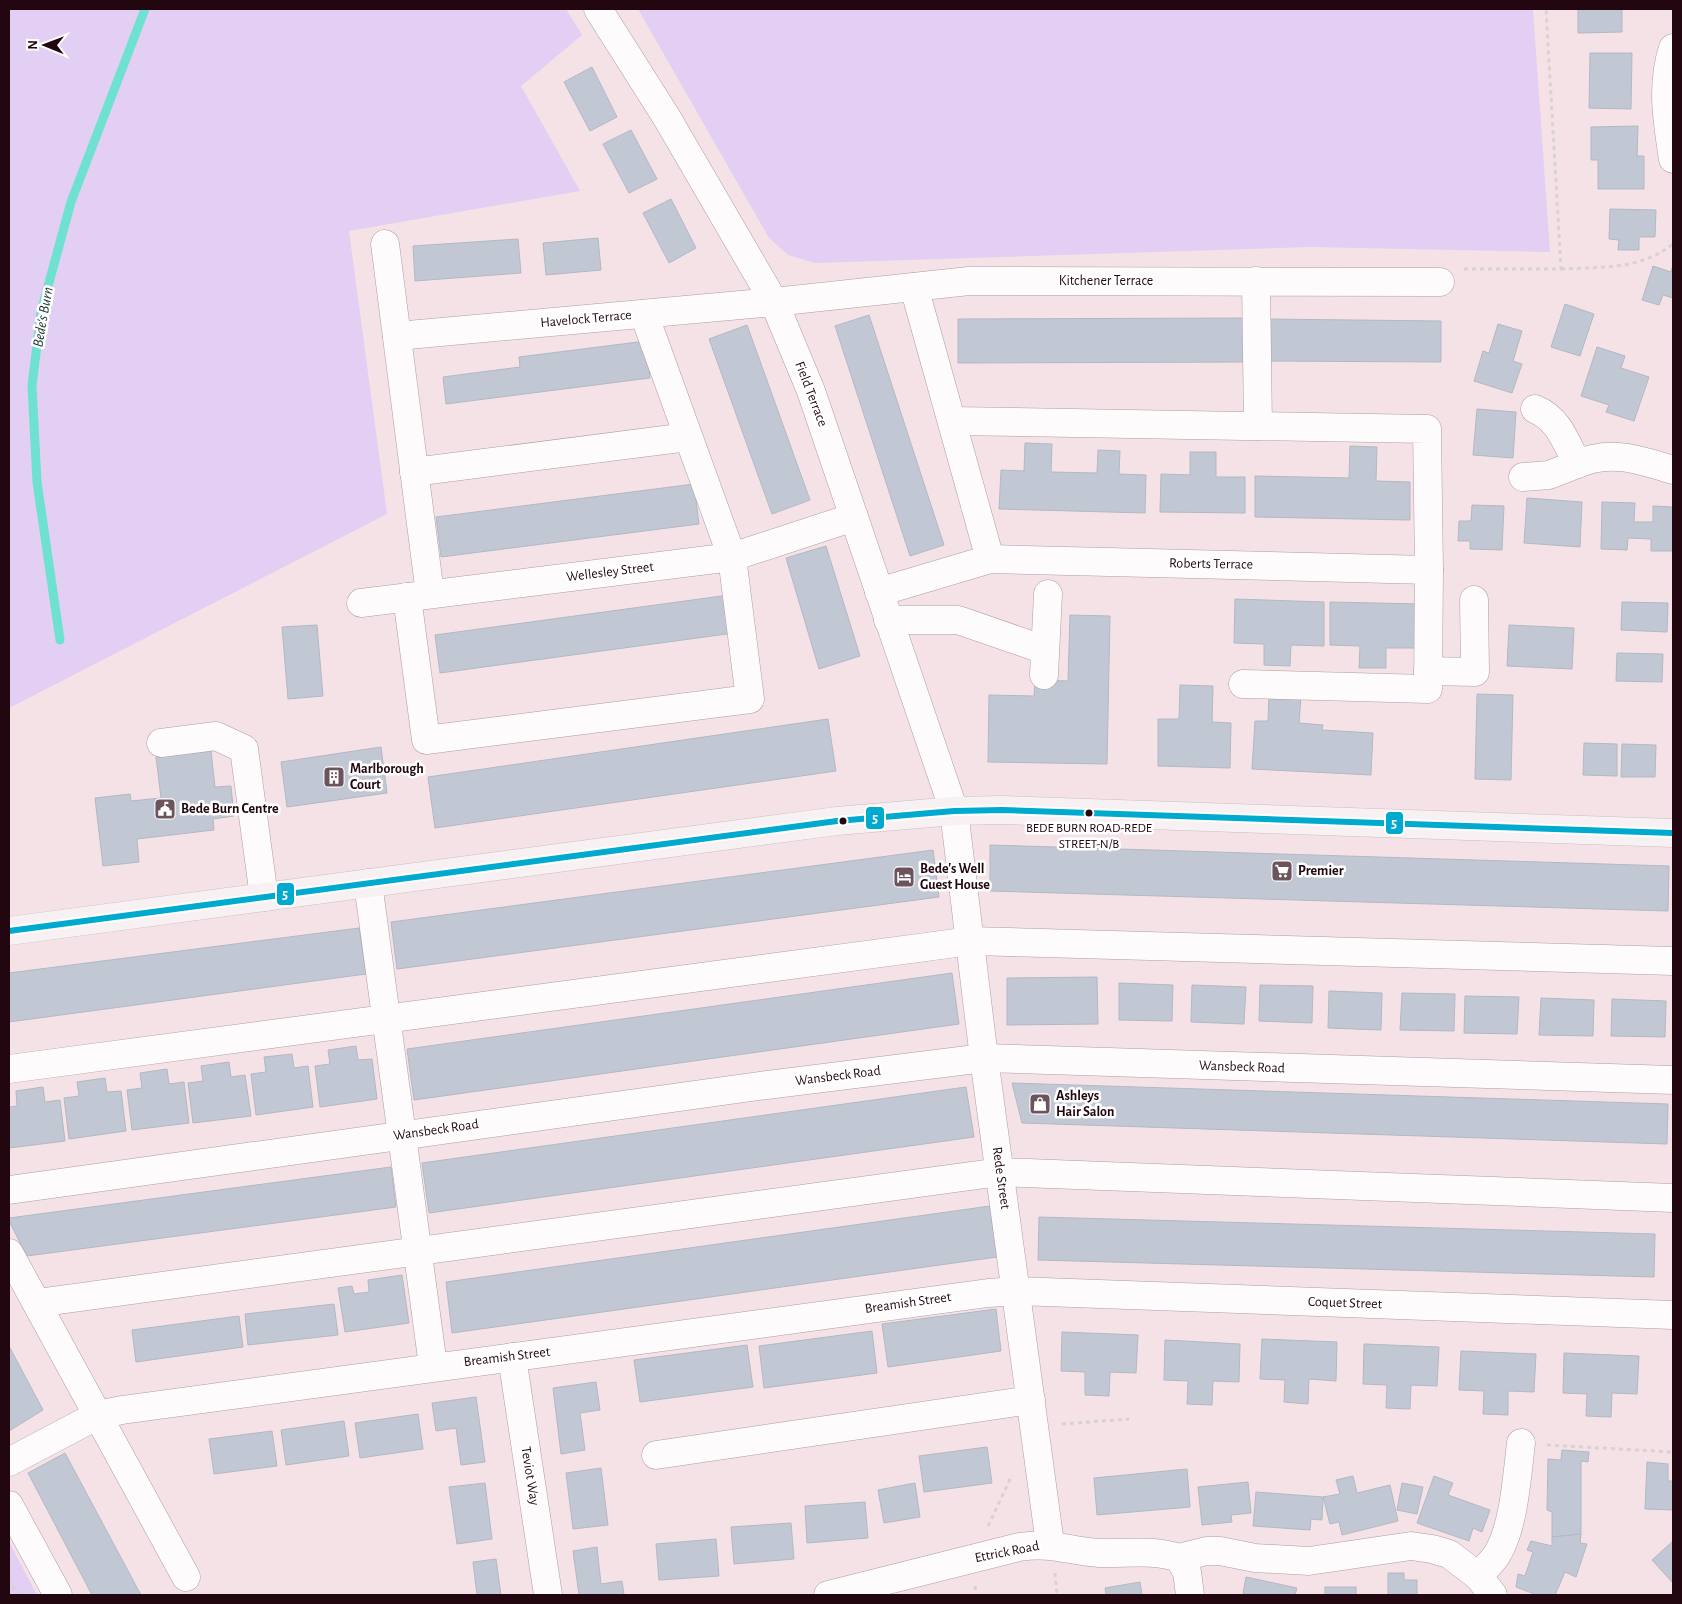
<svg xmlns="http://www.w3.org/2000/svg" width="1682" height="1604" viewBox="0 0 1682 1604" font-family="'Alegreya Sans',sans-serif">
	<style>
		.green { fill: #e2cff3 }
		.lines { fill: none; stroke-linecap: round; stroke-linejoin: round }
		.stream { stroke: #6ee1d0; stroke-width: 9 }
		.building { fill: #c1c8d4; stroke: #b3b8c3 }
		.minor-casing { stroke: #b19ca2; stroke-width: 29 }
		.major-casing { stroke: #cabec2; stroke-width: 29 }
		.path { stroke: #d8d2d3; stroke-width: 3; stroke-dasharray: 4 4; stroke-linecap: butt }
		.minor { stroke: #fdfbfb; stroke-width: 28 }
		.major { stroke: #f8f1f3; stroke-width: 28 }
		.bus-1-casing { stroke: #fff; stroke-width: 10 }
		.bus-1 { stroke: #00a9ce; stroke-width: 6 }
		.bus-dot { fill: #220711; stroke: #fff; stroke-width: 2 }
		.labels { text-anchor: middle; dominant-baseline: central; stroke-width: 5; stroke-linejoin: round; paint-order: stroke }
		.bus-label { font-size: 13px; fill: #220711; stroke: #fff }
		.street-label { font-size: 14px; fill: #220711; stroke: #fff }
		.poi-label { font-size: 14px; font-weight: bold; fill: #220711; stroke: #fff; text-anchor: start }
		.water-label { font-size: 15px; font-style: italic; fill: #223c37; stroke: #fff }
		.line-badge { stroke: #fff; stroke-width: 2 }
		.badge-label { font-size: 14px; text-anchor: middle; font-weight: bold; fill: #fff }
	</style>
	<rect width="100%" height="100%" fill="#f4e2e6"/>
	<g class="green">
		<polygon points="9,9 566,9 582,35 521,86 580,191 349,231 387,514 9,708"/>
		<polygon points="638,9 1533,9 1550,252 1311,247 815,263 788,255 769,238"/>
		<polygon points="9,1542 37,1595 9,1595"/>
	</g>
	<g class="lines">
		<polyline class="stream" points="60,640 37,482 32,386 41,312 71,202 145,9"/>
	</g>
	<g class="building">
		<polygon points="1578,9 1622,9 1622,32 1578,33"/>
		<polygon points="1590,53 1632,53 1631,109 1589,108"/>
		<polygon points="592,67 617,117 590,131 564,82"/>
		<polygon points="1638,126 1637,156 1644,156 1644,189 1598,189 1598,160 1591,160 1591,127"/>
		<polygon points="631,130 657,179 629,193 603,144"/>
		<polygon points="671,199 696,248 669,263 643,213"/>
		<polygon points="1610,209 1656,210 1655,237 1639,237 1639,250 1618,250 1619,240 1609,239"/>
		<polygon points="598,238 601,270 546,275 543,243"/>
		<polygon points="518,239 521,273 415,281 413,246"/>
		<polygon points="1673,265 1673,298 1663,295 1659,305 1642,300 1653,266 1671,272"/>
		<polygon points="1565,304 1594,314 1580,356 1551,347"/>
		<polygon points="869,315 944,545 910,556 835,326"/>
		<polygon points="1246,318 1246,362 958,363 958,319"/>
		<polygon points="1265,319 1441,321 1441,362 1265,361"/>
		<polygon points="1498,324 1522,331 1513,361 1522,364 1512,393 1474,381 1483,351 1489,353"/>
		<polygon points="747,325 810,500 772,514 709,339"/>
		<polygon points="646,341 650,378 446,404 443,377 520,367 519,357"/>
		<polygon points="1597,347 1625,356 1621,368 1649,377 1634,421 1606,412 1609,405 1581,396"/>
		<polygon points="1477,409 1516,412 1513,458 1473,455"/>
		<polygon points="1025,443 1052,444 1051,472 1097,473 1098,450 1120,451 1119,474 1146,475 1145,513 999,509 1001,470 1024,471"/>
		<polygon points="1350,446 1377,447 1376,481 1410,482 1410,520 1255,517 1255,476 1349,478"/>
		<polygon points="1190,452 1216,452 1216,477 1245,477 1245,513 1160,512 1161,474 1190,475"/>
		<polygon points="694,484 699,524 441,557 436,517"/>
		<polygon points="1527,498 1582,502 1580,547 1524,543"/>
		<polygon points="1602,502 1635,503 1634,522 1653,522 1653,506 1673,507 1673,551 1651,551 1651,539 1628,538 1627,550 1601,549"/>
		<polygon points="1472,505 1504,506 1502,550 1470,549 1470,541 1458,541 1459,521 1471,521"/>
		<polygon points="826,546 860,656 819,669 786,558"/>
		<polygon points="729,595 734,633 440,673 435,635"/>
		<polygon points="1235,599 1324,602 1324,646 1291,645 1290,666 1264,665 1264,644 1234,643"/>
		<polygon points="1330,602 1420,604 1419,648 1386,648 1386,668 1359,668 1360,646 1330,645"/>
		<polygon points="1622,602 1668,603 1667,632 1621,630"/>
		<polygon points="1070,615 1110,616 1107,764 988,762 989,695 1034,696 1035,680 1068,681"/>
		<polygon points="317,625 323,696 288,699 282,627"/>
		<polygon points="1509,625 1574,628 1572,669 1507,666"/>
		<polygon points="1617,653 1663,654 1662,682 1616,681"/>
		<polygon points="1180,685 1213,686 1212,722 1231,723 1230,768 1158,766 1158,719 1179,719"/>
		<polygon points="1269,694 1301,696 1299,723 1323,725 1322,730 1373,733 1371,775 1252,769 1255,721 1268,721"/>
		<polygon points="1477,694 1513,695 1511,780 1475,779"/>
		<polygon points="828,719 836,771 435,828 428,777"/>
		<polygon points="1584,743 1617,744 1617,776 1583,775"/>
		<polygon points="1622,744 1656,745 1655,777 1621,777"/>
		<polygon points="381,747 387,793 287,807 281,762"/>
		<polygon points="211,751 215,787 231,786 234,816 213,819 214,830 137,839 139,862 103,866 95,798 130,794 131,801 161,798 156,757"/>
		<polygon points="990,845 1669,866 1668,911 990,891"/>
		<polygon points="933,850 939,897 397,969 391,922"/>
		<polygon points="359,928 366,974 9,1022 9,973"/>
		<polygon points="952,973 959,1024 414,1100 407,1049"/>
		<polygon points="1097,977 1098,1024 1007,1025 1007,978"/>
		<polygon points="1119,983 1173,985 1172,1021 1119,1020"/>
		<polygon points="1192,985 1246,987 1244,1024 1191,1022"/>
		<polygon points="1260,985 1313,986 1312,1023 1259,1021"/>
		<polygon points="1329,991 1382,993 1381,1030 1328,1028"/>
		<polygon points="1402,993 1455,994 1454,1031 1400,1030"/>
		<polygon points="1465,996 1519,997 1517,1034 1464,1033"/>
		<polygon points="1541,998 1594,1000 1593,1036 1539,1035"/>
		<polygon points="1612,999 1666,1001 1665,1037 1611,1036"/>
		<polygon points="356,1046 358,1060 372,1059 377,1099 320,1107 315,1066 330,1064 328,1050"/>
		<polygon points="292,1054 294,1068 308,1066 313,1107 256,1115 251,1074 266,1072 264,1057"/>
		<polygon points="229,1062 231,1077 245,1075 251,1116 193,1123 188,1083 203,1081 201,1066"/>
		<polygon points="167,1069 169,1084 184,1082 189,1123 132,1130 127,1090 142,1088 140,1073"/>
		<polygon points="105,1078 107,1092 121,1091 126,1131 69,1139 64,1098 79,1096 77,1082"/>
		<polygon points="1012,1083 1668,1104 1667,1144 1022,1123"/>
		<polygon points="43,1087 45,1102 60,1100 65,1141 9,1148 9,1107 17,1106 16,1091"/>
		<polygon points="966,1087 974,1137 429,1213 422,1163"/>
		<polygon points="391,1167 396,1207 27,1256 9,1221 9,1218"/>
		<polygon points="990,1206 997,1257 452,1333 446,1282"/>
		<polygon points="1039,1217 1655,1234 1654,1277 1038,1260"/>
		<polygon points="402,1275 409,1323 345,1332 338,1288 352,1286 354,1294 369,1292 368,1280"/>
		<polygon points="334,1304 338,1335 248,1345 245,1314"/>
		<polygon points="996,1309 1001,1351 888,1367 882,1324"/>
		<polygon points="239,1316 243,1347 136,1362 132,1330"/>
		<polygon points="872,1331 877,1373 764,1388 759,1346"/>
		<polygon points="1062,1332 1138,1335 1136,1373 1110,1372 1109,1396 1085,1395 1085,1372 1061,1371"/>
		<polygon points="1262,1339 1337,1342 1336,1381 1309,1379 1308,1404 1284,1402 1285,1380 1260,1379"/>
		<polygon points="1165,1340 1240,1344 1239,1382 1213,1381 1212,1405 1187,1404 1188,1381 1164,1380"/>
		<polygon points="1364,1344 1439,1347 1437,1386 1411,1385 1410,1409 1386,1408 1387,1385 1363,1384"/>
		<polygon points="747,1345 753,1387 640,1402 634,1360"/>
		<polygon points="9,1346 43,1410 9,1431"/>
		<polygon points="1461,1351 1536,1354 1534,1392 1508,1391 1508,1415 1483,1414 1484,1391 1459,1390"/>
		<polygon points="1564,1353 1639,1356 1637,1394 1612,1393 1611,1417 1586,1416 1587,1394 1563,1393"/>
		<polygon points="596,1382 600,1410 580,1413 585,1450 561,1454 553,1388"/>
		<polygon points="476,1397 485,1462 461,1465 456,1428 436,1431 432,1403"/>
		<polygon points="418,1414 423,1449 360,1458 355,1423"/>
		<polygon points="344,1421 349,1456 286,1465 281,1430"/>
		<polygon points="272,1431 277,1466 214,1474 209,1439"/>
		<polygon points="987,1447 992,1483 924,1492 919,1456"/>
		<polygon points="1562,1450 1589,1452 1588,1462 1581,1461 1581,1534 1552,1537 1552,1512 1547,1510 1548,1459 1561,1460"/>
		<polygon points="65,1453 141,1595 92,1595 28,1473"/>
		<polygon points="1647,1462 1668,1464 1668,1481 1673,1481 1673,1510 1645,1509"/>
		<polygon points="601,1468 608,1525 573,1529 566,1473"/>
		<polygon points="1187,1469 1190,1507 1097,1515 1094,1478"/>
		<polygon points="1353,1476 1357,1493 1390,1485 1398,1521 1342,1535 1339,1522 1330,1524 1323,1497 1340,1494 1336,1480"/>
		<polygon points="1434,1476 1453,1483 1448,1495 1490,1510 1482,1532 1473,1528 1469,1541 1417,1523"/>
		<polygon points="1248,1482 1251,1513 1231,1515 1232,1522 1202,1525 1198,1487"/>
		<polygon points="485,1483 492,1539 457,1544 449,1487"/>
		<polygon points="915,1483 920,1517 884,1523 878,1490"/>
		<polygon points="1402,1483 1423,1487 1417,1514 1397,1510"/>
		<polygon points="1256,1492 1323,1497 1322,1520 1311,1519 1310,1530 1253,1526"/>
		<polygon points="865,1502 868,1538 807,1543 805,1506"/>
		<polygon points="791,1523 794,1559 734,1564 731,1527"/>
		<polygon points="1581,1534 1580,1543 1587,1544 1576,1577 1565,1572 1555,1595 1537,1595 1516,1587 1518,1574 1525,1576 1533,1552 1527,1550 1531,1541 1552,1546 1552,1537"/>
		<polygon points="716,1539 719,1576 659,1580 656,1544"/>
		<polygon points="1673,1541 1673,1583 1652,1560"/>
		<polygon points="597,1547 601,1584 622,1581 624,1595 579,1595 573,1551"/>
		<polygon points="496,1559 501,1595 477,1595 473,1562"/>
		<polygon points="1388,1573 1404,1573 1404,1580 1417,1580 1417,1595 1388,1595"/>
		<polygon points="1246,1577 1297,1588 1295,1595 1243,1594"/>
		<polygon points="1140,1582 1142,1595 1106,1595 1105,1588"/>
		<rect x="1325" y="1587" width="31" height="8"/>
	</g>
	<g class="lines">
		<g class="minor-casing">
			<g id="minor">
				<polyline points="598,9 667,118 774,302 811,391 954,811 984,1058 1050,1544"/>
				<path d="M1673,48C1661,84 1667,121 1673,159"/>
				<polyline points="385,244 430,594"/>
				<polyline points="1256,281 1258,426"/>
				<polyline points="914,287 990,559"/>
				<polyline points="397,336 774,302 969,281 1440,282"/>
				<polyline points="952,421 1427,429 1429,570"/>
				<path d="M1577,464C1610,449 1641,460 1673,470"/>
				<polyline points="414,472 688,437"/>
				<path d="M1523,477L1549,475L1577,464C1566,442 1559,419 1535,409"/>
				<polyline points="879,592 990,559 1429,570 1428,689 1243,684"/>
				<polyline points="407,597 426,740 750,699 732,557 644,314"/>
				<polyline points="361,603 732,557 854,517"/>
				<polyline points="888,620 958,620 1045,650"/>
				<polyline points="1428,671 1475,672 1474,600"/>
				<polyline points="1044,675 1048,594"/>
				<polyline points="161,743 216,736 244,749 264,897"/>
				<polyline points="368,883 433,1366"/>
				<polyline points="9,1069 971,941 1673,961"/>
				<polyline points="9,1190 759,1086 984,1058 1673,1080"/>
				<polyline points="9,1253 186,1577"/>
				<polyline points="37,1303 1000,1172 1673,1198"/>
				<polyline points="512,1357 548,1595"/>
				<polyline points="656,1455 1031,1400"/>
				<polyline points="9,1462 98,1415 122,1410 988,1293 1017,1291 1673,1315"/>
				<polyline points="9,1505 58,1595"/>
				<polyline points="1179,1558 1206,1551 1220,1551 1255,1558 1309,1561 1411,1546 1432,1549 1449,1554 1478,1576 1493,1595"/>
				<path d="M1478,1576C1484,1570 1491,1563 1496,1556C1514,1529 1517,1475 1521,1443"/>
				<path d="M828,1595L1019,1547C1053,1542 1068,1551 1099,1553C1127,1554 1151,1549 1179,1558L1187,1572L1190,1595"/>
			</g>
		</g>
		<g class="major-casing">
			<polyline id="major" points="9,931 837,821 954,811 1002,810 1673,833"/>
		</g>
		<g class="path">
			<polyline points="1464,269 1561,269 1546,9"/>
			<path d="M1561,269C1600,267 1641,270 1673,244"/>
			<polyline points="1062,1424 1129,1419"/>
			<polyline points="1547,1445 1673,1452"/>
			<polyline points="988,1526 1012,1475"/>
			<polyline points="1055,1573 1057,1595"/>
			<polyline points="9,1579 17,1595"/>
			<polyline points="975,1586 976,1595"/>
		</g>
		<use href="#minor" class="minor"/>
		<use href="#major" class="major"/>
		<g class="bus-1-casing">
			<polyline id="bus-1" points="9,931 837,821 954,811 1002,810 1673,833"/>
		</g>
		<use href="#bus-1" class="bus-1"/>
	</g>
	<defs>
		<g id="building-square" transform="scale(1.125)"><rect x="-9" y="-9" width="18" height="18" rx="4" fill="#6c545c" stroke="#fff"/><path d="M-4-6H4V6H1V3H-1V6H-4ZM-2.5-4.3h1.7v1.8h-1.7ZM.8-4.3h1.7v1.8H.8ZM-2.5-1h1.7V.8h-1.7ZM.8-1h1.7V.8H.8Z" fill="#fff"/></g>
		<g id="civic-square" transform="scale(1.125)"><rect x="-9" y="-9" width="18" height="18" rx="4" fill="#6c545c" stroke="#fff"/><path d="M-.6-6.5H3V-4.5H.6V-3L4-1V1h2V6H-6V1h2V-1L-.6-3ZM-1.2 2.5V6h2.4V2.5Z" fill="#fff"/></g>
		<g id="supermarket-square" transform="scale(1.125)"><rect x="-9" y="-9" width="18" height="18" rx="4" fill="#6c545c" stroke="#fff"/><path d="M-6-5.5h2.5l.6 2H6L4.5 2H-2.5L-4.4-4H-6ZM-1.5 3.2a1.3 1.3 0 1 0 .1 0ZM3 3.2a1.3 1.3 0 1 0 .1 0Z" fill="#fff"/></g>
		<g id="hotel-square" transform="scale(1.125)"><rect x="-9" y="-9" width="18" height="18" rx="4" fill="#6c545c" stroke="#fff"/><path d="M-6-4.5h1.5V1H6V5H4.5V3h-9V5H-6ZM-4 0a1.8 1.8 0 1 1 3.6 0ZM.5 0V-2.5h3Q6-2.5 6 0Z" fill="#fff"/></g>
		<g id="shop-square" transform="scale(1.125)"><rect x="-9" y="-9" width="18" height="18" rx="4" fill="#6c545c" stroke="#fff"/><path d="M-5-2.5h2.3a2.7 3.5 0 0 1 5.4 0H5L5.5 6h-11ZM-1.5-2.5h3a1.5 2.3 0 0 0-3 0Z" fill="#fff"/></g>
	</defs>
	<g fill-rule="evenodd">
		<use href="#building-square" x="334" y="777"/>
		<use href="#civic-square" x="165" y="809"/>
		<use href="#supermarket-square" x="1282" y="871"/>
		<use href="#hotel-square" x="904" y="877"/>
		<use href="#shop-square" x="1040" y="1104"/>
	</g>
	<g class="bus-dot">
		<circle cx="1089" cy="813" r="4.5"/>
		<circle cx="843" cy="821" r="4.5"/>
	</g>
	<g class="labels">
		<g class="bus-label">
			<text x="1089" y="828">BEDE BURN ROAD-REDE<tspan x="1089" dy="16">STREET-N/B</tspan></text>
		</g>
		<g class="street-label">
			<text x="1106" y="281">Kitchener Terrace</text>
			<text transform="translate(586 319) rotate(-5)">Havelock Terrace</text>
			<text transform="translate(811 394) rotate(69)">Field Terrace</text>
			<text transform="translate(1211 564) rotate(1)">Roberts Terrace</text>
			<text transform="translate(610 572) rotate(-7)">Wellesley Street</text>
			<text transform="translate(1242 1067) rotate(2)">Wansbeck Road</text>
			<text transform="translate(838 1076) rotate(-7)">Wansbeck Road</text>
			<text transform="translate(436 1130) rotate(-8)">Wansbeck Road</text>
			<text transform="translate(1001 1178) rotate(82)">Rede Street</text>
			<text transform="translate(908 1303) rotate(-8)">Breamish Street</text>
			<text transform="translate(1345 1303) rotate(2)">Coquet Street</text>
			<text transform="translate(507 1357) rotate(-7)">Breamish Street</text>
			<text transform="translate(530 1476) rotate(81)">Teviot Way</text>
			<text transform="translate(1007 1552) rotate(-11)">Ettrick Road</text>
		</g>
		<g class="poi-label">
			<text x="350" y="769">Marlborough<tspan x="350" dy="16">Court</tspan></text>
			<text x="181" y="809">Bede Burn Centre</text>
			<text x="920" y="869">Bede's Well<tspan x="920" dy="16">Guest House</tspan></text>
			<text x="1298" y="871">Premier</text>
			<text x="1056" y="1096">Ashleys<tspan x="1056" dy="16">Hair Salon</tspan></text>
		</g>
		<g class="water-label">
			<text transform="translate(43 317) rotate(-80)">Bede's Burn</text>
		</g>
	</g>
	<g class="line-badge">
		<rect x="865" y="806" width="20" height="24" rx="5" fill="#00a9ce"/>
		<rect x="1385" y="811" width="19" height="24" rx="5" fill="#00a9ce"/>
		<rect x="276" y="882" width="19" height="24" rx="5" fill="#00a9ce"/>
	</g>
	<g class="badge-label">
		<text x="875" y="823">5</text>
		<text x="1394" y="828">5</text>
		<text x="285" y="899">5</text>
	</g>
	<rect width="1682" height="1604" fill="none" stroke="#220711" stroke-width="20"/>
	<g transform="translate(45 45) rotate(271)" stroke="#ffffff" stroke-width="4" paint-order="stroke">
	<path d="M0-4L9 19L0 12L-9 19Z" fill="#220711"/>
	<text y="-8" font-size="14" font-weight="bold" text-anchor="middle" fill="#220711">N</text>
	</g>
</svg>
